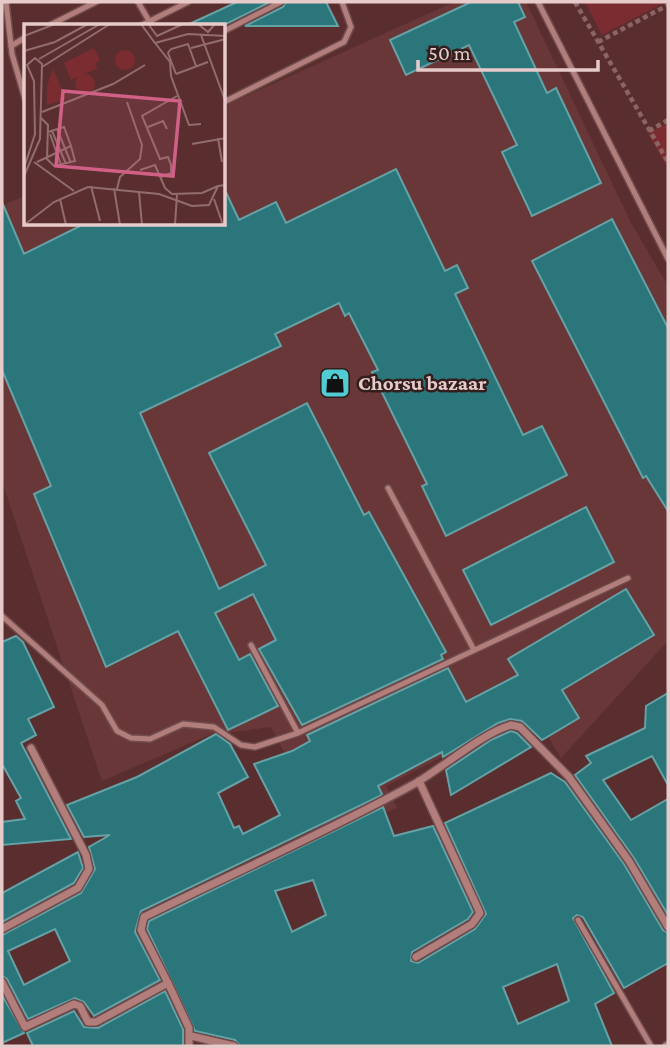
<svg xmlns="http://www.w3.org/2000/svg" width="670" height="1048" viewBox="0 0 670 1048" font-family="'Crimson Pro',serif">
	<style>
		.built { fill: #693738 }
		.green { fill: #7b2c30 }
		.building { fill: #2b767a; stroke: #64a2a6; stroke-width: 2; fill-rule: evenodd }
		.lines { fill: none; stroke-linecap: round; stroke-linejoin: round }
		.lane-casing { stroke: #704c4c; stroke-width: 8 }
		.street-casing { stroke: #704c4c; stroke-width: 10 }
		.path { stroke: #8b6464; stroke-width: 4.5; stroke-dasharray: 5 3.5; stroke-linecap: butt }
		.lane { stroke: #b17e7c; stroke-width: 5 }
		.street { stroke: #b17e7c; stroke-width: 7 }
		.labels { text-anchor: middle; dominant-baseline: central; stroke-width: 5; stroke-linejoin: round; paint-order: stroke }
		.poi-label { font-size: 21px; font-weight: bold; fill: #e7cbca; stroke: #321e1d; text-anchor: start }
		.inset-road { fill: none; stroke: #926d6d; stroke-width: 2 }
		.view { fill: #d16087; fill-opacity: 0.15; stroke: #d16087; stroke-width: 3.5 }
		.inset-edge { fill: none; stroke: #e7cbca; stroke-width: 3.5 }
	</style>
	<rect width="100%" height="100%" fill="#5a2e2f"/>
	<polygon class="built" points="454,2 526,2 630,221 668,286 668,645 666,643 561,758 532,710 386,786 397,808 329,837 271,727 209,735 102,781 2,481 2,206 26,195 26,224 224,224 224,106"/>
	<g class="green">
		<polygon points="585,2 665,2 602,35"/>
		<polygon points="668,123 668,169 648,134"/>
	</g>
	<g class="building">
		<polygon points="237,2 270,2 222,26 185,26"/>
		<polygon points="286,2 326,2 338,26 245,26 283,7"/>
		<polygon points="471,2 518,2 525,17 514,22 547,93 556,88 601,183 532,216 502,152 517,145 469,45 406,75 390,40"/>
		<polygon points="396,169 445,271 457,265 468,288 455,294 523,435 542,426 567,475 446,536 422,486 427,484 372,372 378,370 349,313 345,316 339,303 275,334 281,346 140,413 219,589 266,565 209,453 307,403 364,515 369,512 446,652 441,655 443,659 302,725 259,649 276,640 253,594 215,613 239,660 250,654 278,706 228,730 178,631 106,667 34,494 51,486 2,370 2,202 24,254 84,224 224,224 224,188 239,220 276,202 286,223"/>
		<polygon points="612,219 668,328 668,511 646,476 643,478 532,261"/>
		<polygon points="586,507 614,562 491,625 463,570"/>
		<path d="M626,589L654,635L562,690L579,718L542,740L522,721L510,719L498,723L443,757L442,752L378,786L382,794L380,796L141,911L135,932L160,980L94,1016L84,1002L75,998L28,1019L7,979L2,976V935L81,893L95,869L89,847L110,835L84,837L67,805L137,777L216,734L230,744L248,777L218,793L234,828L239,826L243,834L280,815L254,764L292,751L310,741L307,735L448,668L466,702L518,675L508,659ZM55,929L70,961L24,985L8,951Z"/>
		<polygon points="16,636 23,642 54,707 28,719 36,735 21,743 71,839 2,845 2,822 25,819 16,801 21,798 2,764 2,642"/>
		<polygon points="668,693 668,785 652,756 603,780 631,820 668,799 668,915 634,858 575,775 591,763 586,756 645,728 646,706"/>
		<polygon points="511,731 517,733 531,747 451,795 446,770 491,740"/>
		<path d="M551,773L565,782L624,864L663,930L668,933V963L624,988L583,917L577,915L573,918L614,993L595,1004L612,1046H240L235,1040L195,1031L147,929L149,921L383,807L394,836L433,826L473,912L468,919L412,952L411,961L418,963L475,929L486,914L445,823ZM313,880L326,915L292,932L275,891ZM557,964L569,1001L518,1024L503,987Z"/>
		<polygon points="78,852 83,868 74,883 2,922 2,893"/>
		<polygon points="165,991 183,1029 183,1046 33,1046 27,1033 74,1011 84,1027 98,1028"/>
		<polygon points="2,995 24,1033 2,1043"/>
	</g>
	<g class="lines">
		<g class="lane-casing">
			<g id="lane">
				<polyline points="6,2 12,54 26,102"/>
				<polyline points="138,2 152,26"/>
				<polyline points="538,2 668,259"/>
				<polyline points="48,26 96,2"/>
				<polyline points="140,26 188,2"/>
				<polyline points="224,31 281,2"/>
				<polyline points="11,46 26,37"/>
				<polyline points="224,102 344,42 351,27 342,2"/>
				<polyline points="388,488 474,650"/>
				<polyline points="2,616 102,705 117,731 131,738 150,739 183,724 214,727 241,745 255,747 298,733 628,578"/>
				<polyline points="251,645 298,733"/>
				<polyline points="578,920 651,1046"/>
			</g>
		</g>
		<g class="street-casing">
			<g id="street">
				<polyline points="2,929 78,888 89,869 86,855 31,748"/>
				<polyline points="416,957 472,924 480,913 419,781"/>
				<path d="M2,982L25,1027L74,1004L80,1006L88,1022H96L168,983L141,930L144,917C235,872 327,832 416,783C442,768 484,732 511,725L520,727L569,777L629,861L668,927"/>
				<polyline points="168,983 189,1028 189,1046"/>
				<polyline points="191,1036 234,1046"/>
				<polyline points="666,1046 668,1045"/>
			</g>
		</g>
		<g class="path">
			<polyline points="575,2 668,162"/>
			<polyline points="598,42 668,5"/>
			<polyline points="649,131 668,120"/>
		</g>
		<use href="#lane" class="lane"/>
		<use href="#street" class="street"/>
	</g>
	<defs>
		<g id="shop-square" transform="scale(1.575)"><rect x="-9" y="-9" width="18" height="18" rx="4" fill="#51ccd3" stroke="#321e1d"/><path d="M-5-2.5h2.3a2.7 3.5 0 0 1 5.4 0H5L5.5 6h-11ZM-1.5-2.5h3a1.5 2.3 0 0 0-3 0Z" fill="#111"/></g>
	</defs>
	<g fill-rule="evenodd">
		<use href="#shop-square" x="335" y="383"/>
	</g>
	<g class="labels">
		<g class="poi-label">
			<text x="358" y="383">Chorsu bazaar</text>
		</g>
	</g>
	<g transform="translate(24 24)">
		<rect width="201" height="201" fill="#5a2e2f"/>
		<path d="M70,24L76,37L71,39L74,44L47,56L40,39ZM91 36a10 10 0 1 1 20 0a10 10 0 1 1-20 0ZM29,45L42,75L23,81V62ZM51 60a10 10 0 1 1 20 0a10 10 0 1 1-20 0Z" fill="#7b2c30"/>
		<path class="inset-road" d="M117,0L131,19L164,10L202,12M174,0L184,8L191,0M125,1L133,12L159,0M177,11L202,79M0,12L31,0M131,19L146,38L147,52L165,101L177,100M167,24L202,15M0,27L31,18L64,0M15,35L76,0M18,43L86,0M152,50L144,29L147,25L164,20L172,42M152,50L184,38M18,88L89,60L121,41M17,94L24,101L23,135L30,142L51,137L47,122M124,103L139,97L143,105M33,105L47,139M28,107L42,140M26,110L37,141M194,114L198,138M168,120L202,114M10,138L50,167M13,138L47,122L40,103L24,108M0,144L11,110L10,57L3,41L11,34L18,40L16,115L0,152M116,146L131,141L141,164L148,170L178,169L194,162M137,153L147,149V141L144,133L136,135L118,92L153,72M67,162L76,197M90,164L96,201M93,165L96,153L116,135L118,121L103,78M115,168L118,201M36,175L42,201M190,175L199,201M0,201L30,178L64,163L135,170L168,182L185,181L194,162L202,161M151,201L153,170"/>
		<path class="view" d="M39,67L156,77L149,152L32,142Z"/>
		<rect width="201" height="201" class="inset-edge"/>
	</g>
	<rect width="670" height="1048" fill="none" stroke="#e7cbca" stroke-width="7"/>
	<path d="M418 60v10h180v-10" fill="none" stroke="#e7cbca" stroke-width="3.5"/>
	<text x="428" y="60" font-size="21" fill="#e7cbca" stroke="#321e1d" stroke-width="5" paint-order="stroke">50 m</text>
</svg>
